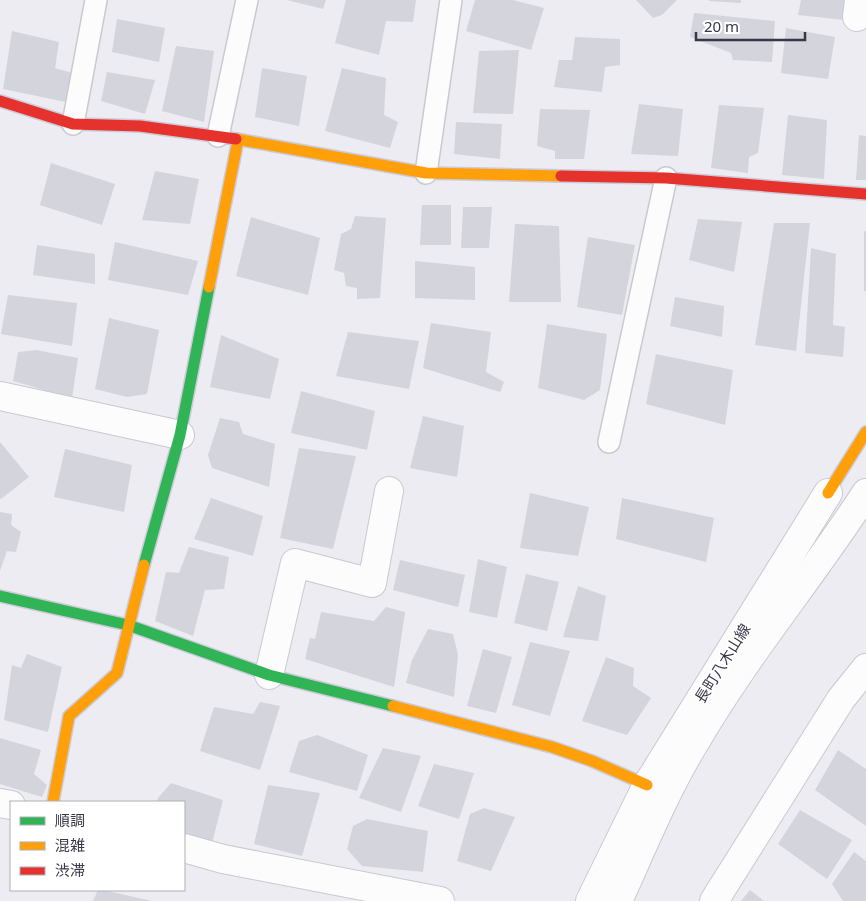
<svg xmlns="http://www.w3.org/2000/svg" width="866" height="901" viewBox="0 0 866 901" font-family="'Noto Sans','Noto Sans JP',sans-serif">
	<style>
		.building { fill: #d4d4dc }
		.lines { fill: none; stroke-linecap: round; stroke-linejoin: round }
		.lane-casing { stroke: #c9c9d0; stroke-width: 24 }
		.street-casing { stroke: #c9c9d0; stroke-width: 30 }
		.fast-casing { stroke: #cccbda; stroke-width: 14 }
		.slow-casing { stroke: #cccbda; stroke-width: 14 }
		.jam-casing { stroke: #cccbda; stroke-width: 14 }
		.lane { stroke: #fcfcfd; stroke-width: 21 }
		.street { stroke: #fcfcfd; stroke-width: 28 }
		.fast { stroke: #30b455; stroke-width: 11 }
		.slow { stroke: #ff9f0a; stroke-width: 11 }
		.jam { stroke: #e5322d; stroke-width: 11 }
		.labels { text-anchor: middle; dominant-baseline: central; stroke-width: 4; stroke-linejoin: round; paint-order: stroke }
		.street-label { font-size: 15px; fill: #373748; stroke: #fff }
	</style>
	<rect width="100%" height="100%" fill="#ececf2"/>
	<g class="building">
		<polygon points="287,0 326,0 323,9"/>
		<polygon points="346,0 416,0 413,22 386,21 379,55 335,43"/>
		<polygon points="475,0 513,0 544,8 531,50 466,31"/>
		<polygon points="636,0 677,0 662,15 653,18"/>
		<polygon points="709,0 741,0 741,3 709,1"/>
		<polygon points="801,0 846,0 844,20 798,15"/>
		<polygon points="694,13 775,21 772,62 733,60 731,53 690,37"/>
		<polygon points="117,19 165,28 159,62 112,52"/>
		<polygon points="786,28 835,37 828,79 781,73"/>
		<polygon points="12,31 59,42 55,68 72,73 66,102 3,89"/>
		<polygon points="575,37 620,39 620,65 605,67 602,92 554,87 559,60 572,60"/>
		<polygon points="176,46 214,51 204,122 162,111"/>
		<polygon points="519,50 513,114 473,113 479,51"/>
		<polygon points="262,68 307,76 299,126 255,117"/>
		<polygon points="342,68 386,78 384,115 398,122 390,148 325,131"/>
		<polygon points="107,72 155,80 145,114 101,101"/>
		<polygon points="639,104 683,109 678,156 631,154"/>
		<polygon points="719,105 764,108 758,153 749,157 748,173 711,168"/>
		<polygon points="540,109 590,110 584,159 555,159 555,151 537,146"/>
		<polygon points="788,115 827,120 824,179 782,175"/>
		<polygon points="456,122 502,124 500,159 454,154"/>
		<polygon points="859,135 866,136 866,180 856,180"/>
		<polygon points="51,163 115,184 102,225 40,205"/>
		<polygon points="155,171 199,179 190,224 142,220"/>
		<polygon points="422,205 451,205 451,245 420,245"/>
		<polygon points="463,207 492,207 489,248 461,248"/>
		<polygon points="355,216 386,218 380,298 357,299 357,288 346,286 344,273 334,270 341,234 351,229"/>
		<polygon points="251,217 320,238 308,295 236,276"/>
		<polygon points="698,219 742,222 734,272 689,260"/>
		<polygon points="774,223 810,223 796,351 755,345"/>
		<polygon points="515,224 559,226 561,302 509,302"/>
		<polygon points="866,231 866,291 864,291 864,232"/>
		<polygon points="588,237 635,245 622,315 577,307"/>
		<polygon points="115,242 198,261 188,295 108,280"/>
		<polygon points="37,245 95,254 95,284 33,275"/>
		<polygon points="811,248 836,254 833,325 845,327 843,357 805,353"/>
		<polygon points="415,261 475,267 475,300 415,298"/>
		<polygon points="8,295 77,303 72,346 1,334"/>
		<polygon points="675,297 724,306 722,337 670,326"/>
		<polygon points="109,318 159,330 147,394 127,397 95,389"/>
		<polygon points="431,323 491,332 486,372 504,382 500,392 423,368"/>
		<polygon points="547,324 607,334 600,390 584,400 538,388"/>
		<polygon points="348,332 419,341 409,389 336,376"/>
		<polygon points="221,335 279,359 270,399 210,387"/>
		<polygon points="36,350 78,358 72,398 13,381 18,352"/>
		<polygon points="656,354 733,370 725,425 646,404"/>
		<polygon points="301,391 375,411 367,450 291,433"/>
		<polygon points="423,416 464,426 457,477 410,468"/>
		<polygon points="220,418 239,422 243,434 275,444 269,487 212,468 208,455"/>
		<polygon points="0,442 29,477 1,499 0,498"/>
		<polygon points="299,448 356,456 333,549 280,538"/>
		<polygon points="65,449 132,465 124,512 54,497"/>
		<polygon points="530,493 589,507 578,556 520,548"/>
		<polygon points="211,498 263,516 253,556 194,539"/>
		<polygon points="622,498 714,518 706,562 616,539"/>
		<polygon points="0,512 12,514 11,525 21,532 16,552 7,551 0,571"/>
		<polygon points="189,547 229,557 224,589 205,590 193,636 155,621 166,572 179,573"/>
		<polygon points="478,559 507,567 497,618 469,612"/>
		<polygon points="400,560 465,575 458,607 393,590"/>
		<polygon points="526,574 559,582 547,631 514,623"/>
		<polygon points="578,586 606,596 598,641 563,637"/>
		<polygon points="386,607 405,612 394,687 305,659 310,638 315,639 321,612 374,621"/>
		<polygon points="428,629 453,634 458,655 454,697 406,683 412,660"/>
		<polygon points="530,642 570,651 550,716 512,705"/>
		<polygon points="483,649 512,657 496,713 467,706"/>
		<polygon points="27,654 62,667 48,732 4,720 12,665 21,668"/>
		<polygon points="606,657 634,668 633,686 651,698 627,735 582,721"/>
		<polygon points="260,702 280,706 260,770 200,751 214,707 253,714"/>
		<polygon points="317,735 368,755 357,791 289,772 299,741"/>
		<polygon points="0,738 41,750 34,774 47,785 42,797 0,784"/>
		<polygon points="383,748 421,756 401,812 359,798"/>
		<polygon points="838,750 866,769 866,826 815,790"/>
		<polygon points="434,764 474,773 459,819 418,806"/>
		<polygon points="171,783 223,800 212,843 184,836 184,802 157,802 158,798"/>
		<polygon points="268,785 320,793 302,856 254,844"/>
		<polygon points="484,808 515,817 491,871 457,861 470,814"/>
		<polygon points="800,810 852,840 827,879 778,844"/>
		<polygon points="367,819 428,831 423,872 362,866 347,849 353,826"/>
		<polygon points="854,852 866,861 866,901 843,901 832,884"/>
		<polygon points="98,890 103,890 152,901 93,901"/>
		<polygon points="750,890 764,901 741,901"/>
	</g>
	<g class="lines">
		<g class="lane-casing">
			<g id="lane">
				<polyline points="73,124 96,0"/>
				<polyline points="218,136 247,0"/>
				<polyline points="426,173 451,0"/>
				<polyline points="609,442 666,178"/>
			</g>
		</g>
		<g class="street-casing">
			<g id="street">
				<polyline points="857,17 859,0"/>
				<polyline points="0,396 180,435"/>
				<polyline points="269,675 295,563 372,583 389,491"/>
				<polyline points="0,803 11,805"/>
				<polyline points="184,848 223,859 440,901"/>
				<polyline points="590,901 647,785 828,493"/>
				<path d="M618,901C642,849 664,793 694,744C745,656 811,578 866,493"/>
				<polyline points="714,901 841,699 866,668"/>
			</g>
		</g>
		<g class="fast-casing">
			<g id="fast">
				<polyline points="144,565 180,435 209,287"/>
				<polyline points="0,596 128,625 269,675 393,706"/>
			</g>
		</g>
		<g class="slow-casing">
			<g id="slow">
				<polyline points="236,139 426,173 561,176"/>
				<polyline points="209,287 238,140"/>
				<polyline points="828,493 866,432"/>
				<polyline points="393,706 552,747 592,761 647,785"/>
				<polyline points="53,802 69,716 117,673 144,565"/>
			</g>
		</g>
		<g class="jam-casing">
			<g id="jam">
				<polyline points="0,101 73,124 140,126 236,139"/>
				<polyline points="561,176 666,178 866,194"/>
			</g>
		</g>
		<use href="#lane" class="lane"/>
		<use href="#street" class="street"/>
		<use href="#fast" class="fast"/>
		<use href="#slow" class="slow"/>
		<use href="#jam" class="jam"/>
	</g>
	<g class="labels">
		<g class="street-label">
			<text transform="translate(722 663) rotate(-58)">長町八木山線</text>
		</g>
	</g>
	<rect x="10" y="801" width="175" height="90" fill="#ffffff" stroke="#afafb6"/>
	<rect x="20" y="817" width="25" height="8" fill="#30b455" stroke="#afafb6"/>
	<text x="55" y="826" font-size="15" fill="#373748">順調</text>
	<rect x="20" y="842" width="25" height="8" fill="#ff9f0a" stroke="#afafb6"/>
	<text x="55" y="851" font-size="15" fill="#373748">混雑</text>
	<rect x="20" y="867" width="25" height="8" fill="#e5322d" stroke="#afafb6"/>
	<text x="55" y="876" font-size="15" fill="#373748">渋滞</text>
	<path d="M696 32v8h109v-8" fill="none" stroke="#373748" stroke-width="2.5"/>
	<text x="704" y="32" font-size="15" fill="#373748" stroke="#ffffff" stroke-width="4" paint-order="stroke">20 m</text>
</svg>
